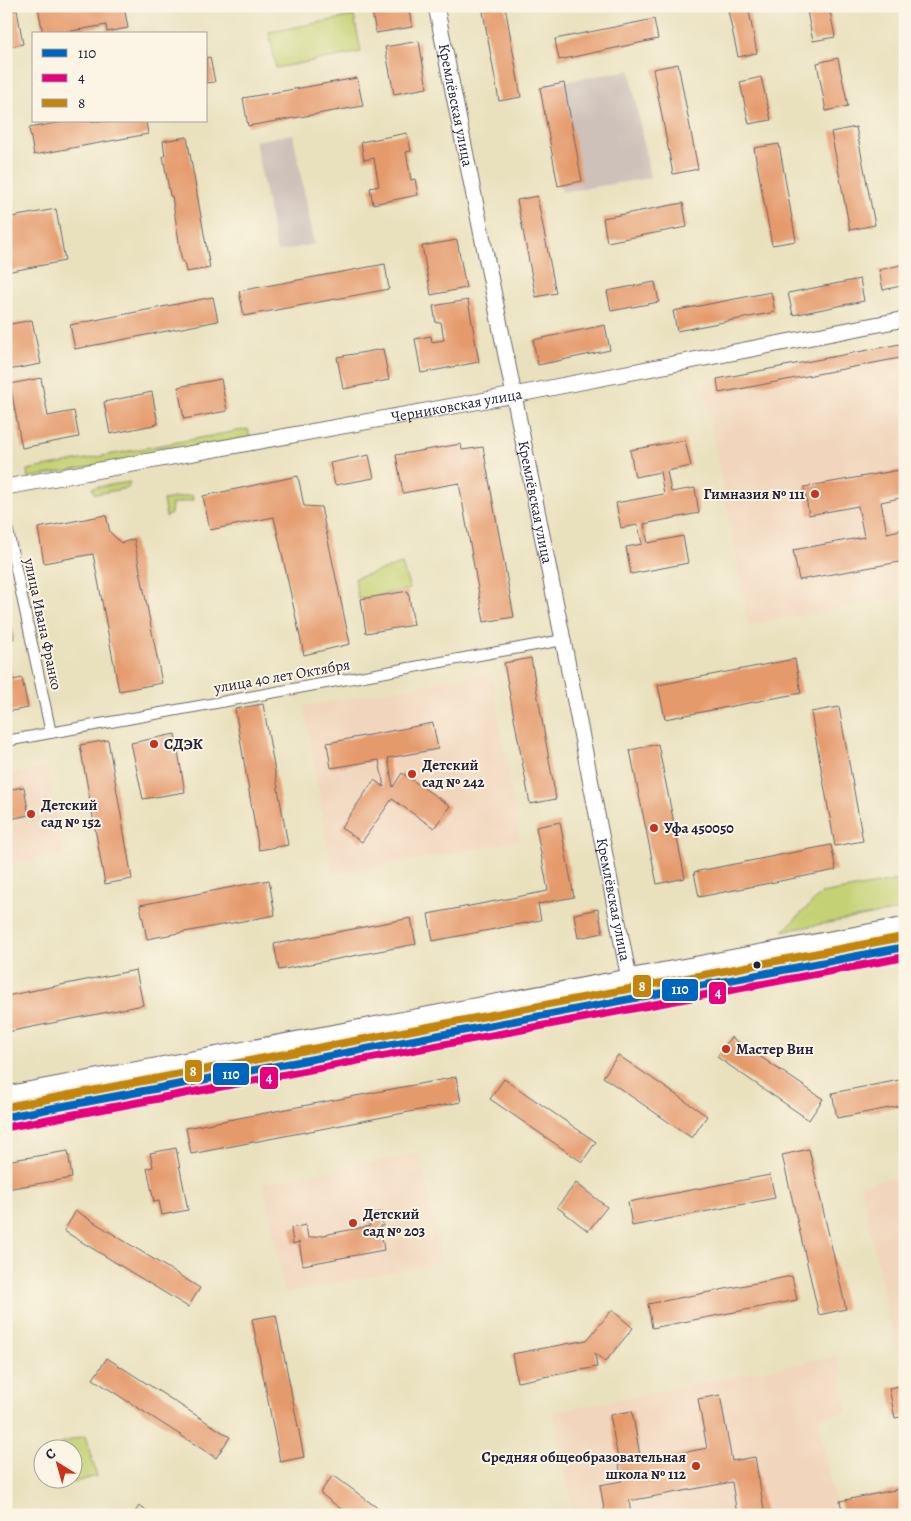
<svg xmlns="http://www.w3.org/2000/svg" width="911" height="1521" viewBox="0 0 911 1521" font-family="Alegreya,serif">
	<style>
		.built { fill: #f1d5bc }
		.industrial { fill: #cec1b9 }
		.green { fill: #c4d274; stroke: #737a58 }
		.building { fill: #e59a6c }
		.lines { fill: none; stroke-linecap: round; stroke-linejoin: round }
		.street-casing { stroke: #686569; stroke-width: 12 }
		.secondary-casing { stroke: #686569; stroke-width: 17 }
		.street { stroke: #fff; stroke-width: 10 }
		.secondary { stroke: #fff; stroke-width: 15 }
		.bus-1-casing { stroke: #fcf5e5; stroke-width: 11 }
		.bus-2-casing { stroke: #fcf5e5; stroke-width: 11 }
		.bus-3-casing { stroke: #fcf5e5; stroke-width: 11 }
		.bus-1 { stroke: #0065bd; stroke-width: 8 }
		.bus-2 { stroke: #e5007d; stroke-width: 8 }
		.bus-3 { stroke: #c2850f; stroke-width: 8 }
		.poi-dot { fill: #c8321e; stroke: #fcf5e5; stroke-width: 2 }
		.bus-dot { fill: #22223b; stroke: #fcf5e5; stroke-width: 2 }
		.labels { text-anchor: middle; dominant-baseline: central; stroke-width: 4; stroke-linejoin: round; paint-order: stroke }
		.street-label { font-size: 15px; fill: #22223b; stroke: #fcf5e5 }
		.poi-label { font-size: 15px; font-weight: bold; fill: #22223b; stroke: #fcf5e5; text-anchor: start }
		.line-badge { stroke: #fcf5e5; stroke-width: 2 }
		.badge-label { font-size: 14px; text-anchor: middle; font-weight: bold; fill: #fff }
	</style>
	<rect width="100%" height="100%" fill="#fcf5e5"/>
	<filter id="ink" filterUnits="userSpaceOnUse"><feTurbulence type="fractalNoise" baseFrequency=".02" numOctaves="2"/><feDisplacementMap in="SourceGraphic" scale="10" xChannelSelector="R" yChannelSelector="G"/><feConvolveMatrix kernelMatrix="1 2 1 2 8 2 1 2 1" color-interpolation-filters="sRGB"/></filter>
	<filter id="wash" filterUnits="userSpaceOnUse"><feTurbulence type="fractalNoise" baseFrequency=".0096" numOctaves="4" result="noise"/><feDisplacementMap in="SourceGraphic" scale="20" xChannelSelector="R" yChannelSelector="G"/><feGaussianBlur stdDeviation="1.12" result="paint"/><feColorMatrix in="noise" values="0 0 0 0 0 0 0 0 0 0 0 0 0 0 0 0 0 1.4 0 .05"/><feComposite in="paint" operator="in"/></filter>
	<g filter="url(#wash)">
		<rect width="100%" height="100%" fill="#e9e1be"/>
		<g class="built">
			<polygon points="905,357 905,596 749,625 703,381 717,379 719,393"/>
			<polygon points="491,673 520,841 333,874 304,706"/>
			<polygon points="48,767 63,854 6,864 6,775"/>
			<polygon points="420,1153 441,1263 285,1293 264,1183"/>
			<polygon points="905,1176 905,1349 896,1350 861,1184"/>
			<polygon points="837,1356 848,1412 818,1418 837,1515 574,1515 554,1412"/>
		</g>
		<g class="industrial">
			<polygon points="630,70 650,178 562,192 541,86"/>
			<polygon points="293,134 314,244 277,252 255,141"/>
		</g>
		<g class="green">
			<polygon points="354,16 361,52 276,68 269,32"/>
			<polygon points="248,429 250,438 28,478 27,470"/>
			<polygon points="130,482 128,488 96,494 94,493 92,488"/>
			<polygon points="192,495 193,500 172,504 171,514 166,517 163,500"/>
			<polygon points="402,564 410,589 358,599 355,578"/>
			<polygon points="905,879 905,909 783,931 821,894"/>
			<polygon points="85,1436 97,1476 72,1483 71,1479 72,1478 72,1448 62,1448 61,1443"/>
		</g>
		<g id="blocks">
			<g class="building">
				<polygon points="124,6 128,28 107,32 106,25 66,32 67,34 43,34 38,7"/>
				<polygon points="374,6 408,6 412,27 376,33 371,7"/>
				<polygon points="482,6 505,6 521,97 499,101"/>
				<polygon points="727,6 748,6 757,53 738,57"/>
				<polygon points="806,6 829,6 835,37 813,41"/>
				<polygon points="17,10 23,44 6,47 6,12"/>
				<polygon points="654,19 658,39 559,60 555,39"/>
				<polygon points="419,41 427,88 394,94 385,47"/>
				<polygon points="210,57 215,82 206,83 206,58"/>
				<polygon points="838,58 848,106 826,111 817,63"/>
				<polygon points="678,64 698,169 673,174 653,69"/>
				<polygon points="761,77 771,120 749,124 740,82"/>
				<polygon points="357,78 363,106 248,126 243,98"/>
				<polygon points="564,83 582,181 558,186 540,88"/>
				<polygon points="68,121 146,121 148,134 34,155 29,128"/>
				<polygon points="856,127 875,225 850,230 831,132"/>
				<polygon points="407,133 411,151 406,152 411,180 415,179 418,195 373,204 370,188 379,186 374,158 364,160 361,142"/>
				<polygon points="187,137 210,268 186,272 184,261 182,262 172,196 170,196 163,156 165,156 163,141"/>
				<polygon points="779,144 796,241 772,245 754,148"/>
				<polygon points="6,148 11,170 6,171"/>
				<polygon points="537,196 556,293 536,297 517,200"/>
				<polygon points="683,203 687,227 607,242 603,218"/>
				<polygon points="56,209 65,261 6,272 6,218"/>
				<polygon points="457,240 466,288 431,295 422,246"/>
				<polygon points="385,264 389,289 244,316 239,291"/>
				<polygon points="905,264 905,285 883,290 879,270"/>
				<polygon points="860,279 864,301 793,315 788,293"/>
				<polygon points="655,282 659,302 611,311 607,291"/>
				<polygon points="771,292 775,312 677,331 673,311"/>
				<polygon points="213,297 218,321 75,349 70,325"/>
				<polygon points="468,300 479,362 421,373 415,339 431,336 432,342 444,340 441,322 436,323 433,306"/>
				<polygon points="32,320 41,364 8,370 6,325"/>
				<polygon points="605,325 610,350 538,365 533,340"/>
				<polygon points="905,343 905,357 719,393 717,379"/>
				<polygon points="383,349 389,380 343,389 337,357"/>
				<polygon points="41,378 48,416 74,411 79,437 22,448 10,384"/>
				<polygon points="221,379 227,411 184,419 178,387"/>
				<polygon points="152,392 158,424 110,434 104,402"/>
				<polygon points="685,440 691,466 667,471 671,492 695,488 699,513 644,524 648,543 683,536 688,563 631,574 626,547 642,544 638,525 621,528 616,503 664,494 660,472 635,477 630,450"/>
				<polygon points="461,444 462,450 483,447 514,617 484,622 459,483 403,493 396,455"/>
				<polygon points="369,455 374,478 335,485 330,463"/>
				<polygon points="905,469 905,497 881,502 887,533 905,529 905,561 799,580 793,550 864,537 858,506 809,515 804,487"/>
				<polygon points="298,476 304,506 321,507 350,644 304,655 274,517 210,530 203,496"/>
				<polygon points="106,515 110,532 121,543 134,539 162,683 119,691 93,554 44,563 38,528"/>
				<polygon points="408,591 414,625 366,633 361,599"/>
				<polygon points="6,615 10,615 14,639 6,640"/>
				<polygon points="6,647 13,680 22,678 28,708 6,712"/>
				<polygon points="531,658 556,799 530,804 504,663"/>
				<polygon points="795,659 801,693 665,719 658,685"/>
				<polygon points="263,704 288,845 259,850 235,709"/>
				<polygon points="839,707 863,841 835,846 811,712"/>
				<polygon points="433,723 438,749 388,758 393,787 402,773 450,806 434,828 392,799 362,842 341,828 374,780 384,787 379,760 331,768 327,743"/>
				<polygon points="175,734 185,792 143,799 131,743"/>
				<polygon points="108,740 132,879 105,884 80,745"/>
				<polygon points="658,744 685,878 657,884 630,750"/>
				<polygon points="24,787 29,815 6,820 6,790"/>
				<polygon points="560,822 574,897 538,904 541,920 433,941 428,914 548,891 536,827"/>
				<polygon points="831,845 836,870 699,897 694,872"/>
				<polygon points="269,880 275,915 147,939 140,905"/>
				<polygon points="598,909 603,933 578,938 574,914"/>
				<polygon points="411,918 416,944 279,970 274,944"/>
				<polygon points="136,970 143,1005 7,1032 6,996"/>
				<polygon points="731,1037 823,1099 809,1120 717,1057"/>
				<polygon points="618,1055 707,1116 692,1138 603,1077"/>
				<polygon points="456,1077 461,1102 191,1154 186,1128"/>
				<polygon points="504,1079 596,1142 582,1162 490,1099"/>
				<polygon points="905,1079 905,1105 837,1118 832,1093"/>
				<polygon points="176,1148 188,1210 162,1215 159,1201 154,1202 147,1168 153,1167 150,1153"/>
				<polygon points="809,1149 846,1309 819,1315 782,1155"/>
				<polygon points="68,1151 72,1178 6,1189 6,1161"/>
				<polygon points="770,1175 775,1198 632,1226 628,1202"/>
				<polygon points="576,1183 607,1207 588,1231 557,1207"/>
				<polygon points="76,1211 200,1288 188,1307 64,1231"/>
				<polygon points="381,1212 383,1226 380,1226 384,1250 303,1265 299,1242 293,1244 291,1228 306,1225 308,1238 370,1226 368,1214"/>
				<polygon points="792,1276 797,1300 652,1328 648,1304"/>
				<polygon points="612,1310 633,1328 605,1362 595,1353 597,1367 517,1382 512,1354 587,1340"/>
				<polygon points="276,1315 304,1457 280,1462 252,1319"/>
				<polygon points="107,1358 230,1437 216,1458 93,1379"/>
				<polygon points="905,1385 905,1416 895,1418 889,1388"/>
				<polygon points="720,1395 732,1461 755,1457 765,1515 737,1515 732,1482 629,1501 631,1515 605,1515 600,1485 622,1481 610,1415 632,1411 641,1461 707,1448 698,1399"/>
				<polygon points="333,1475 387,1515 349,1515 320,1493"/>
				<polygon points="905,1488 905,1515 843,1515 840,1501"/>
				<polygon points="139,1506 153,1515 133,1515"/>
			</g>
		</g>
	</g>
	<g filter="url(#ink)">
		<use href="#blocks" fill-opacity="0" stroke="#686569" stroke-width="1"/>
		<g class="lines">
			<g class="street-casing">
				<g id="street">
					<polyline points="6,522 51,733"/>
					<polyline points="6,741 563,640"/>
				</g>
			</g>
			<g class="secondary-casing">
				<g id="secondary">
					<path id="s1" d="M436,6L563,640L633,999"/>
					<path id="s2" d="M6,487L514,395L905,319"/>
					<polyline points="6,1094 905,925"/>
					<polyline points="6,1117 905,947"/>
				</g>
			</g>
			<use href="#street" class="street"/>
			<use href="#secondary" class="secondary"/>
			<g class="bus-1-casing">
				<polyline id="bus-1" points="6,1117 905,947"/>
			</g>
			<g class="bus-2-casing">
				<polyline id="bus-2" points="8,1127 905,957"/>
			</g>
			<g class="bus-3-casing">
				<polyline id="bus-3" points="6,1107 903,937"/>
			</g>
			<use href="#bus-1" class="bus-1"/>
			<use href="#bus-2" class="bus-2"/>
			<use href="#bus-3" class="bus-3"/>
		</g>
	</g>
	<g class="poi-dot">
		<circle cx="815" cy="494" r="5"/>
		<circle cx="154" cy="744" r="5"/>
		<circle cx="412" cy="774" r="5"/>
		<circle cx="31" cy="814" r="5"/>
		<circle cx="654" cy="828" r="5"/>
		<circle cx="726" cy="1049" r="5"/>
		<circle cx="353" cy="1223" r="5"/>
		<circle cx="696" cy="1466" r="5"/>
	</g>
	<circle class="bus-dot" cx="757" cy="965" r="4.5"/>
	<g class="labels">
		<g class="street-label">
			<text stroke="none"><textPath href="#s1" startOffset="101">Кремлёвская улица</textPath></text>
			<text stroke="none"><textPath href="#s2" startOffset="458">Черниковская улица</textPath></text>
			<text stroke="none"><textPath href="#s1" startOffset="506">Кремлёвская улица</textPath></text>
			<text transform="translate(43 624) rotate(78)">улица Ивана Франко</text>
			<text transform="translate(282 676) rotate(-10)">улица 40 лет Октября</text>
			<text stroke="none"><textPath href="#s1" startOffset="911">Кремлёвская улица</textPath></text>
		</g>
		<g class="poi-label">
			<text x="805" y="494" text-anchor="end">Гимназия № 111</text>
			<text x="164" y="744">СДЭК</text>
			<text x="422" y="765">Детский<tspan x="422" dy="17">сад № 242</tspan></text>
			<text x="41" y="805">Детский<tspan x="41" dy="17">сад № 152</tspan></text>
			<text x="664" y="828">Уфа 450050</text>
			<text x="736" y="1049">Мастер Вин</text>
			<text x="363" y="1214">Детский<tspan x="363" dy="17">сад № 203</tspan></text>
			<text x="686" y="1457" text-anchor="end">Средняя общеобразовательная<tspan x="686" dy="17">школа № 112</tspan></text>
		</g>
	</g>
	<g class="line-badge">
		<rect x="632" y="974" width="20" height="24" rx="5" fill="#c2850f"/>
		<rect x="661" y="978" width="38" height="24" rx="5" fill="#0065bd"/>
		<rect x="708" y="981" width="19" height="24" rx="5" fill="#e5007d"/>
		<rect x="184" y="1059" width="19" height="24" rx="5" fill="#c2850f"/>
		<rect x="212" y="1062" width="38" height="24" rx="5" fill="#0065bd"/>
		<rect x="259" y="1066" width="20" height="24" rx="5" fill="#e5007d"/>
	</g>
	<g class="badge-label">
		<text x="642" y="991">8</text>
		<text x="680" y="994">110</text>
		<text x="718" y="997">4</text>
		<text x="193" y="1076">8</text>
		<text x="231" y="1079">110</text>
		<text x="269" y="1082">4</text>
	</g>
	<rect width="911" height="1521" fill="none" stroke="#fcf5e5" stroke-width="25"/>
	<rect x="32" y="32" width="175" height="90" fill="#fcf5e5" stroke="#a5a1a1"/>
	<rect x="42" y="49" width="25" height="8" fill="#0065bd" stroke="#a5a1a1"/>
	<text x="78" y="58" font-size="15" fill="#22223b">110</text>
	<rect x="42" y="74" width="25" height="8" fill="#e5007d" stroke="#a5a1a1"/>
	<text x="78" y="82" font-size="15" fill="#22223b">4</text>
	<rect x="42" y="99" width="25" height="8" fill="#c2850f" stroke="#a5a1a1"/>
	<text x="78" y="108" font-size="15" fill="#22223b">8</text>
	<g transform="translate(58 1464) rotate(323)"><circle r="24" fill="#fcf5e5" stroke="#a5a1a1"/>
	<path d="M0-4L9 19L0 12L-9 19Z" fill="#c8321e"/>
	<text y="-8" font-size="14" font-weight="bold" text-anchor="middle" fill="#22223b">С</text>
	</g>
</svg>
